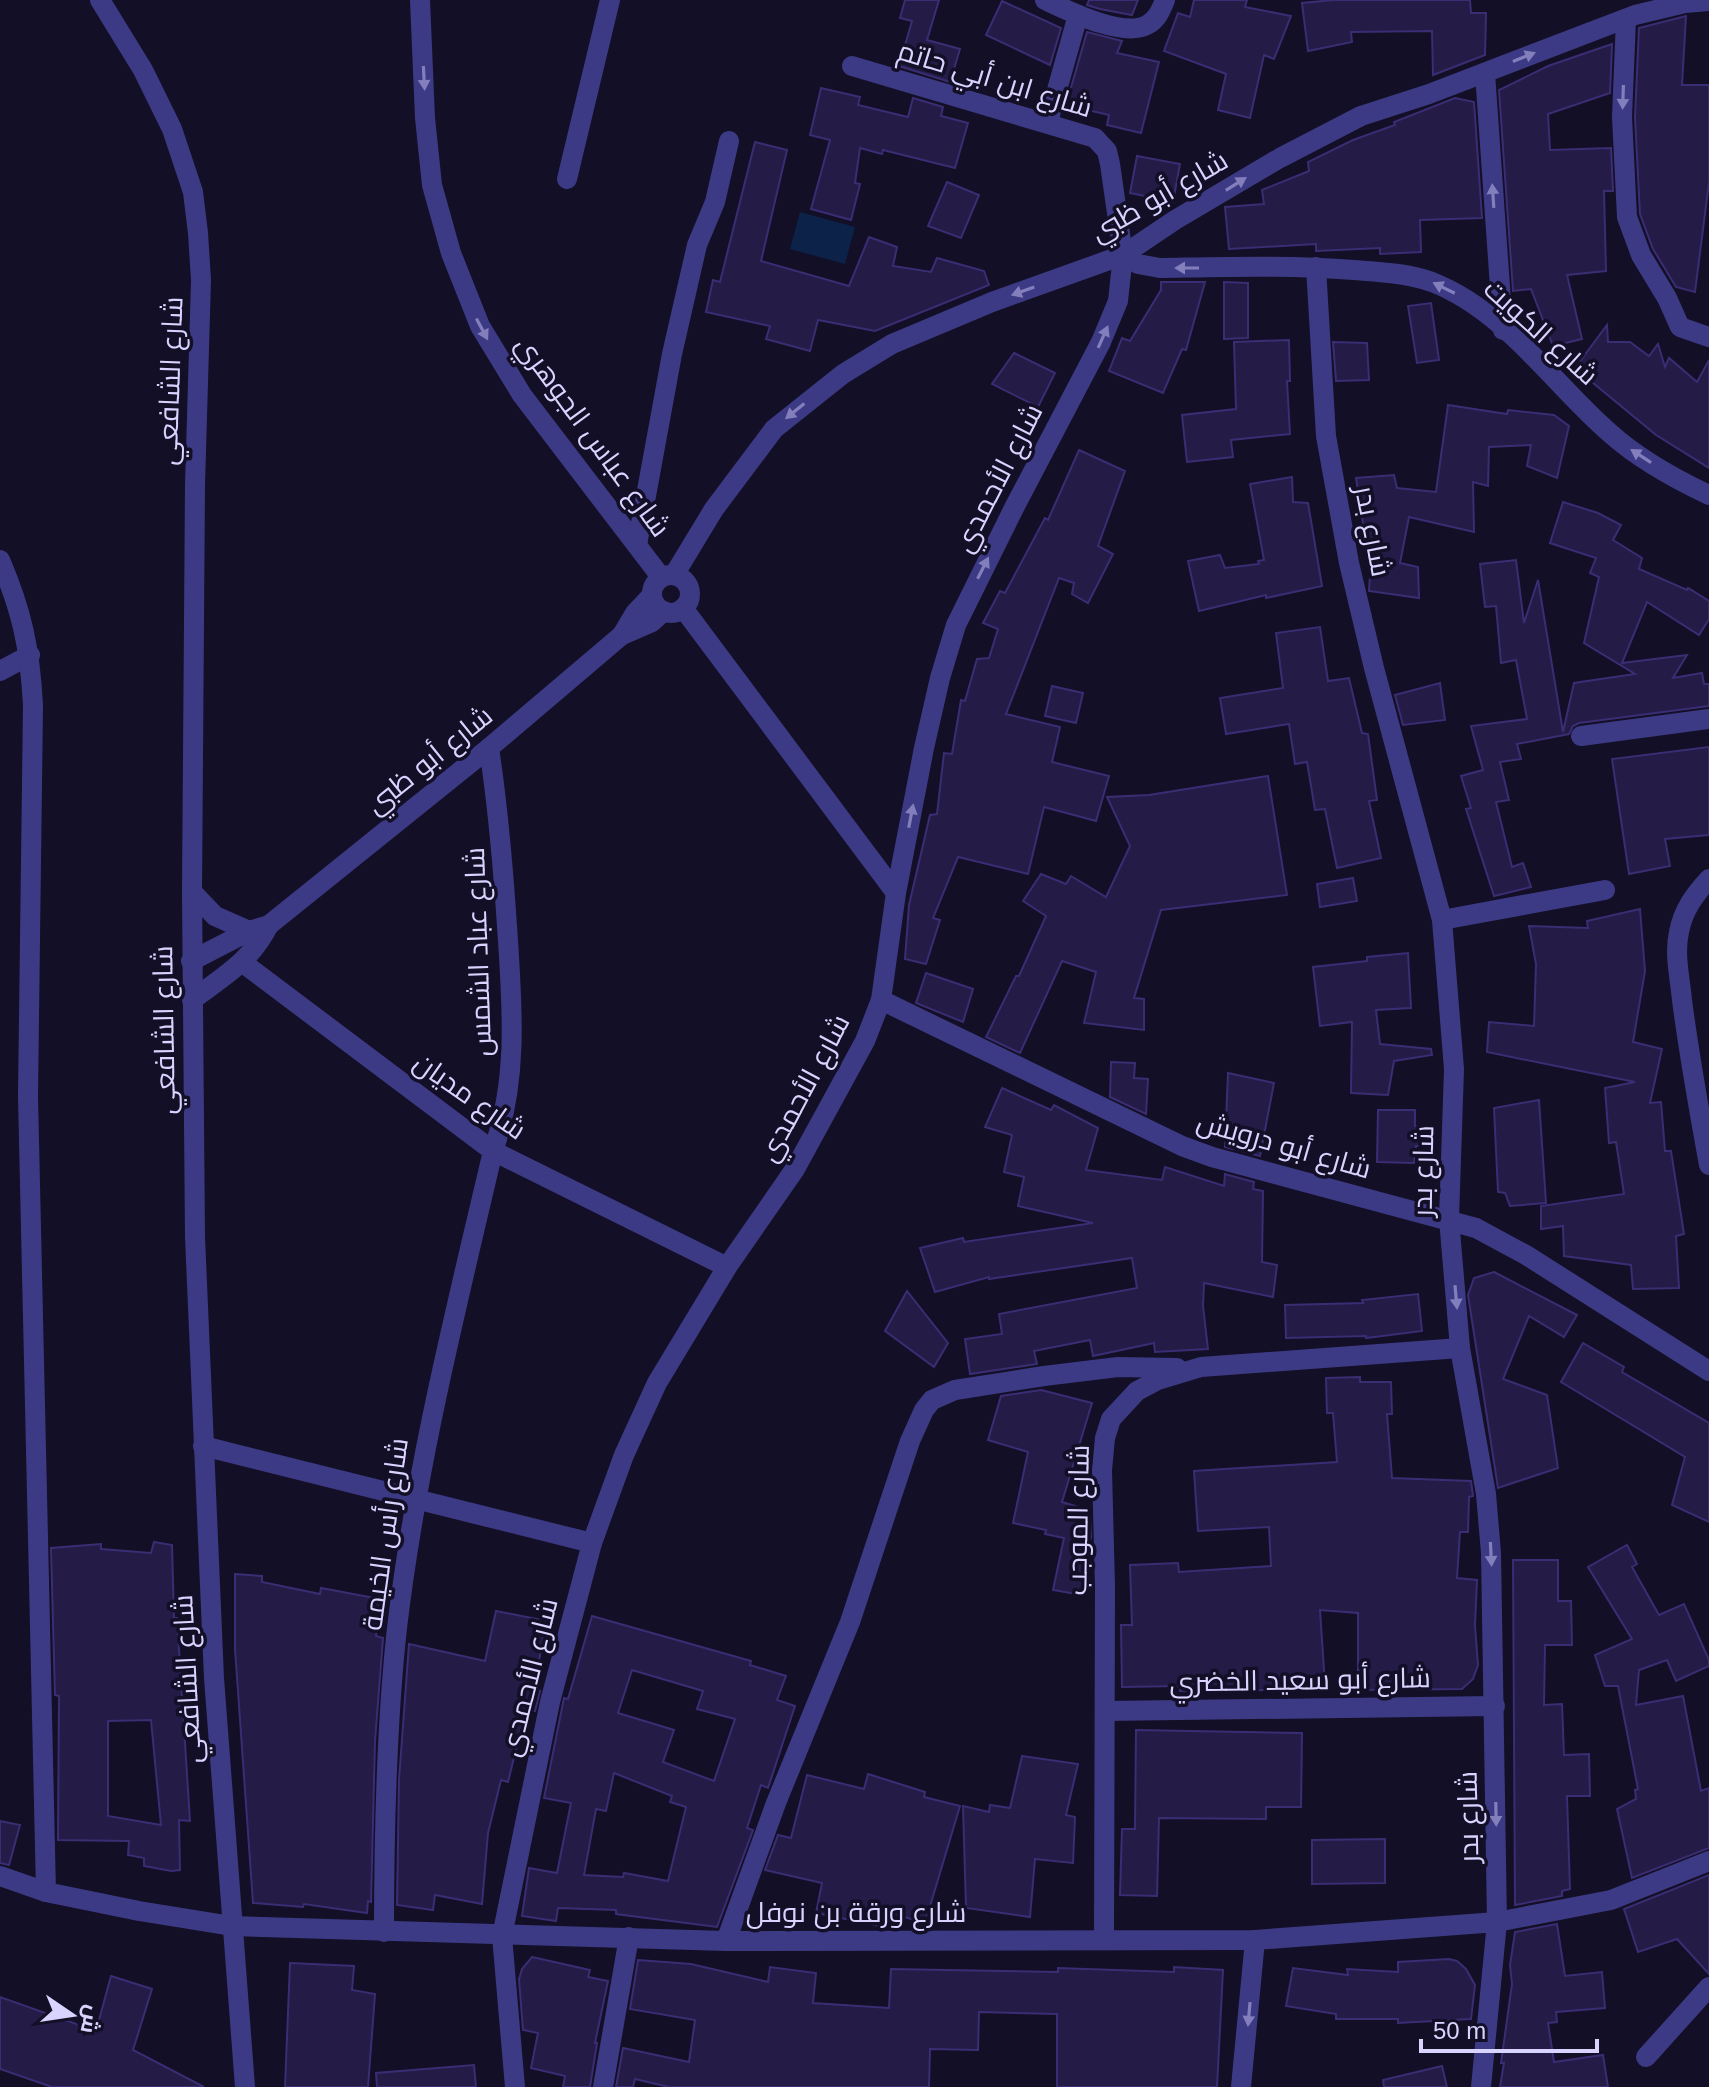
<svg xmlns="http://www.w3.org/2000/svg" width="1709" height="2087" viewBox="0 0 1709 2087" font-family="Arial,Cairo,sans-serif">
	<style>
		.water { fill: #0c2248 }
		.building { fill: #241b47; stroke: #3b2d73; stroke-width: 2; fill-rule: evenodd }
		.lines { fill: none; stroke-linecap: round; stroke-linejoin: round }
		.minor { stroke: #3d3a85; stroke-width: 20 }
		.tertiary { stroke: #3d3a85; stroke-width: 20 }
		.oneway { fill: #837fbc }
		.labels { text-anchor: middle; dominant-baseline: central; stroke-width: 7; stroke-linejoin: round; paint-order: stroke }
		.street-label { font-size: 28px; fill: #d9d4ff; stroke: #130f26 }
	</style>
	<rect width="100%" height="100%" fill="#130f26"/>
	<polygon class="water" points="800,212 855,227 845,264 790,249"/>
	<g class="building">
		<polygon points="905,0 939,0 927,40 960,49 950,82 899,66 912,21 900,18"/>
		<polygon points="1089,0 1138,0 1132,15 1100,9 1087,5"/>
		<polygon points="1194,0 1247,0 1245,7 1291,16 1274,59 1264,55 1250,118 1218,110 1226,74 1164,51 1178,13 1190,17"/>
		<polygon points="1333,0 1470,0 1471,13 1486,13 1485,55 1433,75 1432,31 1351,32 1352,42 1308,51 1302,3"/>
		<polygon points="1002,1 1061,28 1050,65 986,35"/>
		<polygon points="1686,16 1682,85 1709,85 1709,182 1695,292 1676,287 1653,249 1640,214 1635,117 1639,28"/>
		<polygon points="1087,32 1122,41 1117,53 1159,62 1141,133 1107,125 1109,115 1066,105"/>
		<polygon points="1612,44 1610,93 1548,114 1550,150 1611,148 1613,191 1604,191 1606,271 1567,275 1582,339 1553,346 1531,289 1513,291 1499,90 1548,66"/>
		<polygon points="821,88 860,97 858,105 908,117 913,98 943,107 941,116 968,123 955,168 883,150 882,154 860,148 855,183 860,184 851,220 811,209 830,140 810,135"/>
		<polygon points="1455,98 1474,102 1482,218 1420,220 1421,252 1380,254 1380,248 1316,251 1316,244 1229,249 1225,207 1264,204 1262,190 1309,171 1308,162 1353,140 1395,125 1394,122"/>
		<polygon points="755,142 787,150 761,261 849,286 869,237 897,247 893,266 931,272 937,258 984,271 989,285 875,331 818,320 810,351 766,339 770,326 706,312 713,280 720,282"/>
		<polygon points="1137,156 1180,164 1173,202 1130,193"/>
		<polygon points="947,182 979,195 961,238 928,226"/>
		<polygon points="1161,282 1205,282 1186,350 1182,349 1163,393 1109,371 1122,338 1130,341 1161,290"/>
		<polygon points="1224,282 1248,283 1248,338 1224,339"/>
		<polygon points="1431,303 1439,360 1417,363 1408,306"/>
		<polygon points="1607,325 1608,342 1630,342 1649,356 1658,344 1665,367 1669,358 1697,382 1709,360 1709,468 1656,435 1575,368"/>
		<polygon points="1289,340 1290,381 1287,381 1290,434 1231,440 1233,457 1187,462 1182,415 1236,409 1234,342"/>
		<polygon points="1333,342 1367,343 1369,380 1336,381"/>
		<polygon points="1014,353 1055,373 1038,407 992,384"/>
		<polygon points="1448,405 1507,414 1508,410 1554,415 1569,426 1557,478 1527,466 1531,445 1489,447 1488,486 1473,482 1474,532 1409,517 1400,563 1418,567 1419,598 1369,591 1372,544 1366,543 1356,478 1394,475 1397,488 1436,492"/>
		<polygon points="1079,450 1125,471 1098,546 1113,554 1088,603 1072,594 1074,583 1059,578 1006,714 1060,727 1052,762 1109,776 1096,821 1044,807 1028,874 958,857 933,918 940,920 926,964 905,959 909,905 930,815 937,814 944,753 952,754 961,700 965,701 977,659 989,658 998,629 983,623 1000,591 1005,593 1045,518 1048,520"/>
		<polygon points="1292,477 1293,502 1308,503 1322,586 1266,598 1266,595 1199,611 1188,561 1220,555 1225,568 1259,564 1258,561 1264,560 1250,484"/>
		<polygon points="1563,502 1598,513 1621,525 1613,540 1642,558 1639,569 1687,590 1688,588 1709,601 1709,619 1699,635 1647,602 1622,663 1687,655 1673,678 1702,673 1704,684 1709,684 1709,706 1579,723 1573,726 1569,734 1517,744 1521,759 1500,762 1509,800 1496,802 1512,867 1523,863 1531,887 1494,896 1466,809 1471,808 1461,776 1483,770 1471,726 1527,719 1516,660 1501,663 1496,606 1485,607 1480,564 1516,560 1524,623 1538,580 1563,732 1574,683 1635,674 1584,643 1599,577 1590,573 1596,558 1550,543"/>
		<polygon points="1320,627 1328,681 1349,678 1362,733 1368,734 1377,800 1369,801 1381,858 1337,868 1325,809 1315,810 1307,762 1295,764 1289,724 1226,734 1220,698 1283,688 1276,633"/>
		<polygon points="1440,683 1445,720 1403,725 1395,695"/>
		<polygon points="1052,686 1083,693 1076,723 1045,716"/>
		<polygon points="1709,747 1709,835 1665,839 1670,866 1629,874 1612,759"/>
		<polygon points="1268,776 1287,895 1161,910 1134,998 1144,999 1144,1030 1084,1023 1096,972 1062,961 1020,1053 986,1037 1016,976 1019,976 1046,916 1023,901 1041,874 1066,884 1071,876 1106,897 1130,846 1107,797 1149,795"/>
		<polygon points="1353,878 1357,901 1320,907 1317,884"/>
		<polygon points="1640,909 1645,971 1633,1042 1662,1049 1650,1103 1661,1102 1665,1151 1671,1151 1684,1234 1676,1236 1679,1288 1633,1289 1631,1265 1564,1256 1563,1226 1541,1229 1541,1206 1624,1194 1616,1142 1609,1143 1605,1088 1635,1082 1487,1052 1489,1022 1534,1026 1536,964 1529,926 1588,928 1587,921"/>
		<polygon points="1408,953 1411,1008 1376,1010 1380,1044 1431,1049 1432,1055 1394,1061 1388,1095 1351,1093 1352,1022 1320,1026 1313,967 1367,961 1367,957"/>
		<polygon points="926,973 973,989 963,1022 916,1003"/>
		<polygon points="1111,1062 1135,1063 1134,1078 1148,1079 1146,1114 1110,1097"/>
		<polygon points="1228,1073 1274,1083 1260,1156 1225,1147"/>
		<polygon points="1002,1088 1051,1110 1054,1105 1098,1128 1086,1170 1162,1180 1165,1167 1224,1186 1225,1174 1254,1182 1253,1189 1263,1191 1262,1262 1277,1265 1273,1297 1204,1283 1203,1306 1208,1349 1155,1352 1154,1343 1093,1356 1090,1340 1034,1351 1037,1364 970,1374 965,1339 1002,1334 999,1314 1137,1288 1132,1258 989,1279 989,1277 935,1292 920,1248 963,1238 964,1242 1093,1223 1018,1206 1024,1177 1004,1172 1012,1135 985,1127"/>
		<polygon points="1539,1100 1546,1203 1510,1206 1505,1193 1498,1192 1494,1108"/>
		<polygon points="1378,1110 1415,1110 1415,1126 1429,1129 1430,1145 1416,1146 1414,1163 1377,1162"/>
		<polygon points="1494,1272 1577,1315 1564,1337 1529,1316 1503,1379 1547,1395 1558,1468 1498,1488 1468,1295 1474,1278"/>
		<polygon points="907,1291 948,1343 934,1367 885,1331"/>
		<polygon points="1418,1294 1422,1331 1366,1338 1366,1336 1286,1338 1285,1305 1363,1303 1362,1300"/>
		<polygon points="1583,1343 1624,1367 1622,1372 1709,1423 1709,1522 1672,1505 1685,1457 1561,1382"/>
		<polygon points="1360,1377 1360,1382 1391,1382 1392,1414 1387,1414 1392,1478 1471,1481 1473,1496 1469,1497 1468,1532 1460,1532 1457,1578 1477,1580 1475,1626 1478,1665 1473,1679 1462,1689 1358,1690 1358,1613 1320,1610 1325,1685 1236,1692 1180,1691 1180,1686 1122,1687 1121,1625 1132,1625 1130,1565 1178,1563 1179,1572 1271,1566 1269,1527 1198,1531 1194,1471 1337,1462 1333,1413 1327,1413 1326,1378"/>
		<polygon points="1041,1390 1092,1403 1062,1502 1085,1509 1082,1516 1090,1518 1091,1537 1088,1549 1091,1550 1082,1595 1053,1590 1064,1538 1045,1534 1046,1530 1013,1523 1028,1452 988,1440 1001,1396"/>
		<path d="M154,1542L172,1545L174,1618H177L190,1821L179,1820L180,1870L171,1871L144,1866V1858L128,1855L129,1841L58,1840L59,1696L55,1695L51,1548L101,1544V1549L151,1553ZM151,1720L161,1825L108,1816V1721Z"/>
		<polygon points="1627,1545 1637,1564 1632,1567 1659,1615 1684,1604 1709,1660 1709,1666 1676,1681 1667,1660 1639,1670 1636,1705 1683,1696 1701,1791 1709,1788 1709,1848 1632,1878 1617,1809 1636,1799 1635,1790 1638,1789 1618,1686 1605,1686 1595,1655 1632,1639 1588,1567"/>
		<polygon points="1513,1560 1558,1560 1558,1601 1571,1601 1572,1645 1545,1645 1544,1705 1562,1704 1564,1755 1589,1754 1590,1796 1567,1796 1570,1889 1562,1891 1562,1896 1515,1905"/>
		<polygon points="235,1574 262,1576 262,1582 320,1594 321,1588 380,1599 376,1636 383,1638 375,1741 371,1902 368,1901 367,1913 304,1904 303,1907 253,1903 235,1649"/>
		<polygon points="496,1611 547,1621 533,1689 540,1691 535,1711 526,1709 508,1782 501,1780 488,1833 482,1904 435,1895 433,1910 397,1905 399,1780 409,1644 485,1661"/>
		<path d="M592,1616L751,1661L750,1665L786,1676L777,1700L795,1706L768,1788L761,1785L747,1828L753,1830L717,1927L616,1914V1910L558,1908L556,1921L522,1916L529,1868L557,1873L571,1803L544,1798L564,1698L568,1699ZM632,1670L703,1691L697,1709L735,1719L714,1781L663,1762L674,1730L618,1713ZM614,1773L672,1796L670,1802L686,1807L668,1881L624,1873L623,1877L584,1875L596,1809L606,1811Z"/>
		<polygon points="1136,1730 1302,1733 1301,1807 1266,1807 1266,1819 1159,1818 1157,1896 1120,1895 1122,1829 1135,1829"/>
		<polygon points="1022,1756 1078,1764 1066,1815 1075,1817 1073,1863 1035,1859 1030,1917 966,1908 963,1806 989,1812 990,1805 1010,1808"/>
		<polygon points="868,1774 925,1792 924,1797 960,1806 925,1923 884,1911 880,1926 816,1913 822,1883 765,1870 778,1835 791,1838 807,1775 864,1789"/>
		<polygon points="0,1821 20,1825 9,1865 0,1863"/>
		<polygon points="1385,1839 1385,1883 1312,1884 1312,1840"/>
		<polygon points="1709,1875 1709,1974 1677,1939 1638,1952 1624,1909"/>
		<polygon points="1557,1924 1565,1976 1602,1972 1605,2008 1556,2012 1557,2022 1548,2023 1554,2062 1603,2055 1608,2087 1500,2087 1504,2063 1501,2063 1512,1984 1510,1965 1515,1932"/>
		<polygon points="532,1957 590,1970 588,1977 608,1981 595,2043 597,2043 590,2087 563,2087 565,2076 531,2068 538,2033 523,2030 519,1979 522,1969"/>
		<polygon points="1449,1959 1457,1961 1466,1969 1475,1985 1471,2019 1398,2023 1398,2019 1336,2019 1336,2014 1286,2006 1293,1968 1348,1975 1347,1969 1398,1972 1398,1962"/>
		<polygon points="638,1960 691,1964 768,1982 770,1967 816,1973 813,2003 889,2008 891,1969 1058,1972 1058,1968 1174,1972 1174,1967 1223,1970 1217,2087 1057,2087 1057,2014 979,2012 978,2050 930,2049 929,2087 669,2087 635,2079 633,2087 616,2087 623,2048 689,2062 695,2020 630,2009"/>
		<polygon points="290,1963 354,1966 352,1990 375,1994 368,2087 285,2087"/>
		<polygon points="111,1976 152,1989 133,2050 204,2087 52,2087 0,2069 0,1997 96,2031"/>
		<polygon points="474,2065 476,2087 377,2087 376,2073"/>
		<polygon points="1442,2066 1447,2087 1384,2087 1383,2080"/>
	</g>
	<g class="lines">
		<g class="minor">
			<polyline points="420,0 425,118 432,185 451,253 480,326 522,395 661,577"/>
			<path d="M1045,0C1069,11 1122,38 1147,25C1157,20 1161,10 1165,0"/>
			<polyline points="1626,19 1622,117 1627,217 1641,255 1667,298 1680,327 1709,337"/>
			<polyline points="1485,73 1503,330"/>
			<polyline points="1048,122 1078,15"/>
			<polyline points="567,179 610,0"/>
			<path d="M1123,255L1138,264L1160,268C1225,267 1290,265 1354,270C1380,272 1407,273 1432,282C1506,311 1553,384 1611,434C1639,459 1675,479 1709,495"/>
			<polyline points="1316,267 1326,436 1349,563 1374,668 1442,920 1454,1069 1449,1219 1460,1348 1486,1494 1491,1553 1497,1922 1481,2087"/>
			<polyline points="637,545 672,354 697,245 715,202 729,141"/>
			<path d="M0,560C22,611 30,649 33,705L28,1096L46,1892"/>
			<polyline points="674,575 714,509 774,429 843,374 892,344 992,302 1123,255 1175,220 1280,158 1361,116 1429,94 1635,15 1685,3 1709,1"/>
			<circle cx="671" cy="594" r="19"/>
			<polyline points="683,608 896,893"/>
			<polyline points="622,635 652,622 664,611"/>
			<polyline points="0,671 30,655"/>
			<polyline points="1581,736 1709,719"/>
			<path d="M1709,879C1695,894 1683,910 1679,932C1674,954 1680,978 1682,1000C1689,1055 1699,1110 1709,1165"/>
			<polyline points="1442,920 1605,890"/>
			<polyline points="191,961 249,931 269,925 489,748 622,635 635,613 652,595"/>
			<polyline points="243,963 493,1151 727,1267"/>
			<path d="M192,1000C224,976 250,962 269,925"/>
			<polyline points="881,1000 1182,1146 1212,1157 1476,1228 1526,1255 1709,1371"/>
			<polyline points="203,1446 592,1543"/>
			<polyline points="1105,1711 1495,1706"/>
			<polyline points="0,1876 46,1892 139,1911 232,1926 726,1941 1255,1940 1497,1922 1611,1900 1709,1861"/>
			<path d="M384,1932C384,1831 386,1728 397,1628C416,1467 456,1309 493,1151C519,1079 512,1002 507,926C503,866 498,807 489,748"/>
			<polyline points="1104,1940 1105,1587 1102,1470 1105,1438 1111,1419 1137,1391 1158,1380 1201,1367 1460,1348"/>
			<polyline points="726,1941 776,1803 850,1622 910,1441 924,1410 932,1400 955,1390 1044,1376 1118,1367 1177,1368"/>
			<polyline points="1646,2057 1709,1987"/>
			<polyline points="515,2087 502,1936 550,1702 592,1543 624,1455 657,1383 727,1267 795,1169 865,1041 881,1000 896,893 924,748 940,678 956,625 1014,508 1101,342 1118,301 1123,255 1110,164 1107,151 1095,138 852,66"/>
			<polyline points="603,2087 629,1937"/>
			<polyline points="1241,2087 1255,1940"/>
		</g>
		<g class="tertiary">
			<polyline points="100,0 143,70 172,129 193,192 198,233 201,280 195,485 192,892 195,1237 214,1678 245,2087"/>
			<polyline points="192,892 215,916 249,931"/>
		</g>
	</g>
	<defs><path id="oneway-solid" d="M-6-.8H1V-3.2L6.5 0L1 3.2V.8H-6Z" transform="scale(2)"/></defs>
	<g class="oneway">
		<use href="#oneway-solid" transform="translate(1524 57) rotate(-22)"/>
		<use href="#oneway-solid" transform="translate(424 78) rotate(87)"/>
		<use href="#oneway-solid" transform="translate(1623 97) rotate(92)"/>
		<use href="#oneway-solid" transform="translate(1236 184) rotate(-32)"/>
		<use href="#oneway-solid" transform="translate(1493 196) rotate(-94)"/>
		<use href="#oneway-solid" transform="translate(1187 268) rotate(180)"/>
		<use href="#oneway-solid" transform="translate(1444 288) rotate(-154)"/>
		<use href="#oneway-solid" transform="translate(1023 291) rotate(160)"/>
		<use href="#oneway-solid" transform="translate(482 329) rotate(62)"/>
		<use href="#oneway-solid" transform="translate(1103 337) rotate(-66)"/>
		<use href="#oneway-solid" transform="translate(795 411) rotate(141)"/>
		<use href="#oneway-solid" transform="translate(1641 456) rotate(-147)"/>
		<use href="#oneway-solid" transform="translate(983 568) rotate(-63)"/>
		<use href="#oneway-solid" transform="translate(911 816) rotate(-79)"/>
		<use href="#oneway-solid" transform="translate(1456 1297) rotate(85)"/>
		<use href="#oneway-solid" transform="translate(1491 1554) rotate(87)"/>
		<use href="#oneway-solid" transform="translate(1496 1814) rotate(89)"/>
		<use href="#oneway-solid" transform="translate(1249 2014) rotate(95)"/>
	</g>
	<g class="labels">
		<g class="street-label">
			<text transform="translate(995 79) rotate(17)">شارع ابن أبي حاتم</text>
			<text transform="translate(1159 196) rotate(-30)">شارع أبو ظبي</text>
			<text transform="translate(1541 332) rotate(42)">شارع الكويت</text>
			<text transform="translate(170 381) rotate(-88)">شارع الشافعي</text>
			<text transform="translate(593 436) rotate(54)">شارع عباس الجوهري</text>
			<text transform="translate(998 478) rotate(-63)">شارع الأحمدي</text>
			<text transform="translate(1373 531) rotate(79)">شارع بدر</text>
			<text transform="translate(429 760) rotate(-39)">شارع أبو ظبي</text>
			<text transform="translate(478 952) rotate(-92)">شارع عباد الشمس</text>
			<text transform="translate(164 1030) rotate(-91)">شارع الشافعي</text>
			<text transform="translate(804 1088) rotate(-62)">شارع الأحمدي</text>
			<text transform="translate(470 1096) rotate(35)">شارع مديان</text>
			<text transform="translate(1284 1145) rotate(16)">شارع أبو درويش</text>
			<text transform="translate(1423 1171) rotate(-89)">شارع بدر</text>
			<text transform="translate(1078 1520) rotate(-89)">شارع الموجب</text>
			<text transform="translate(385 1534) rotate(-82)">شارع رأس الخيمة</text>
			<text transform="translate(529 1677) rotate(-76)">شارع الأحمدي</text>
			<text transform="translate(187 1679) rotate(-93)">شارع الشافعي</text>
			<text transform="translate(1300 1680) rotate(-1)">شارع أبو سعيد الخضري</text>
			<text transform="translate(1468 1817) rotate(-91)">شارع بدر</text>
			<text x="856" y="1912">شارع ورقة بن نوفل</text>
		</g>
	</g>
	<g transform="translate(72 2015) rotate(103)" stroke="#130f26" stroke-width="6" paint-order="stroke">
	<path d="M0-6L14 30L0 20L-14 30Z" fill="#d9d4ff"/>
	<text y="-12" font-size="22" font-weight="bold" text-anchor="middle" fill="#d9d4ff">ش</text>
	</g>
	<path d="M1421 2039v12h176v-12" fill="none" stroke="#d9d4ff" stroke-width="4"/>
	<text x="1433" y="2039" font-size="24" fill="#d9d4ff" stroke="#130f26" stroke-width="6" paint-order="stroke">50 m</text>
</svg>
